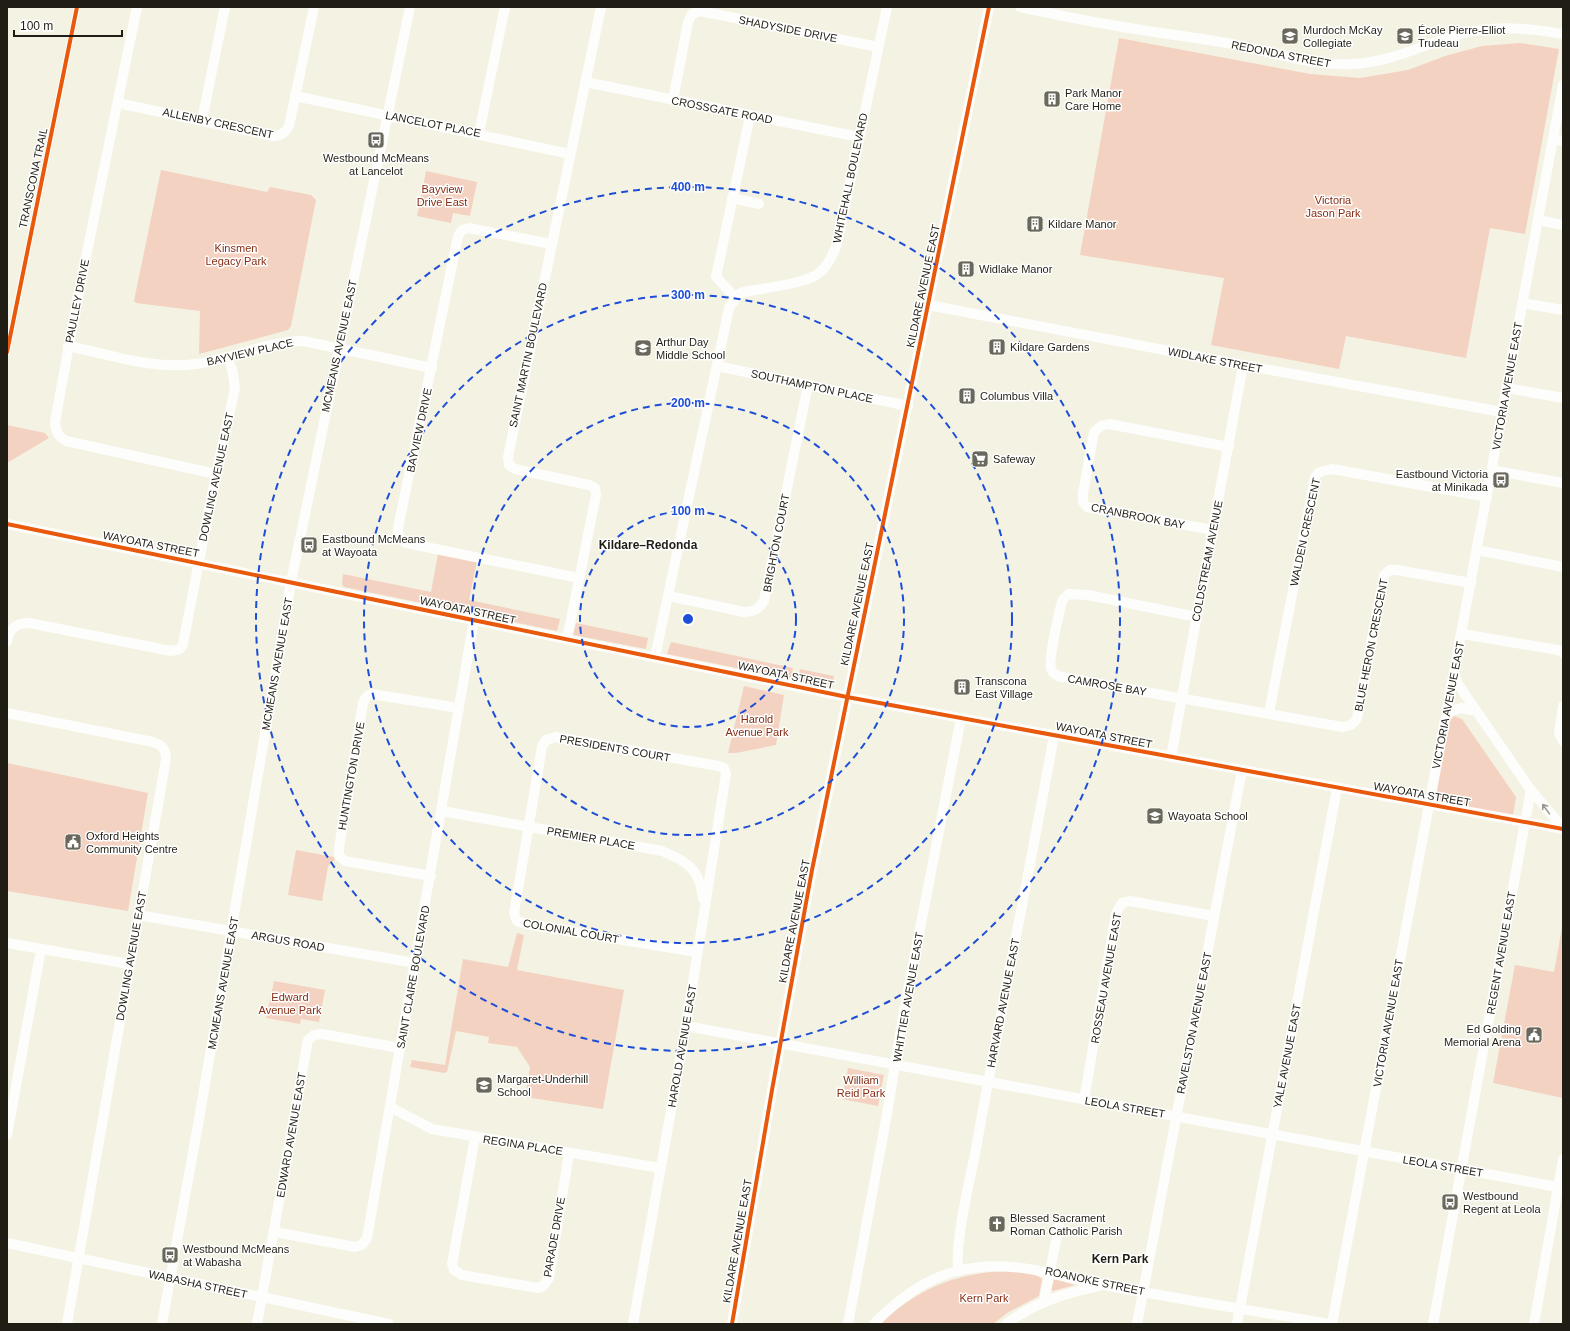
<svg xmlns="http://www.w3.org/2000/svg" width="1570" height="1331" viewBox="0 0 1570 1331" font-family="Arial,sans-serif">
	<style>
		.green { fill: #f4d2c1 }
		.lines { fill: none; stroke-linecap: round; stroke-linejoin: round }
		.minor { stroke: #fdfdfb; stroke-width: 10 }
		.cycleway-casing { stroke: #fff; stroke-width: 6 }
		.cycleway { stroke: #e8590c; stroke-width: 4 }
		.oneway { stroke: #9a9993 }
		.ring { fill: none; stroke: #1d4ed8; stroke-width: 2; stroke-dasharray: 7 5 }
		.labels { text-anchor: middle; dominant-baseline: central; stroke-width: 3; stroke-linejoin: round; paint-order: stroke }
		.street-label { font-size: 11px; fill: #201e14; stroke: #fff }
		.poi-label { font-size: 11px; fill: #201e14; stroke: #fff; text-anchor: start }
		.park-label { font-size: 11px; fill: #852c13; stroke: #fff }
		.neighbourhood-label { font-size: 12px; font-weight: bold; fill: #201e14; stroke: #fff }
		.centre { fill: #1d4ed8; stroke: #fff; stroke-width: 2 }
		.ring-label { font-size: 12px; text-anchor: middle; font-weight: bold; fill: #1d4ed8; stroke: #fff; stroke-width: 3; stroke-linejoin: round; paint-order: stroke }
	</style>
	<rect width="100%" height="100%" fill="#f4f2e3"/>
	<g class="green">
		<polygon points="1119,38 1310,74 1360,78 1408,70 1445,56 1482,46 1520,43 1559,49 1525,234 1490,228 1466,358 1346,336 1339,369 1211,345 1224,278 1080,255"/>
		<polygon points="161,170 267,192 270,187 311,195 316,200 291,326 288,330 199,354 200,311 136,303 134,301"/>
		<polygon points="426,171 477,182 470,216 453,213 451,223 417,216"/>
		<polygon points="7,425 45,433 49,438 7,463"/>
		<polygon points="438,554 477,561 469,600 560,619 557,631 344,587 342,584 343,574 431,592"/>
		<polygon points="576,623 648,638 646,649 573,635"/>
		<polygon points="671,642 793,668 791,679 667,654"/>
		<polygon points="800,669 834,676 832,688 801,682 798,679"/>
		<polygon points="744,686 784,695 776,745 736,753 728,753"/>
		<polygon points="1454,716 1462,719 1516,797 1513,815 1440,802 1436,796 1450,720"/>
		<polygon points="7,763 148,793 128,911 7,891"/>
		<polygon points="296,850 334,857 335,859 328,866 322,901 288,895"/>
		<polygon points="1563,922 1563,1098 1493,1083 1515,965 1554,972"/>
		<polygon points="517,933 524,935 517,970 624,990 603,1109 525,1097 530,1067 517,1047 488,1043 489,1037 456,1031 447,1072 444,1073 410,1067 412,1060 445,1065 463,959 508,967"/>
		<polygon points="274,981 325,990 319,1022 301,1019 300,1024 266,1018"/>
		<polygon points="848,1068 884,1075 878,1106 842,1099"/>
		<path d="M991,1272C1006,1272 1031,1269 1042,1279L1039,1296L1007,1313L993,1324H880C914,1293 945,1277 991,1272Z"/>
		<polygon points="1054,1280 1057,1280 1075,1285 1053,1291 1051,1289"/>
	</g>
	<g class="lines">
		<g class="minor">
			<path d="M137,7L77,301L55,422C56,432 58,436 66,441L216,474"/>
			<path d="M1020,7C1053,14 1085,21 1118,26C1156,33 1194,37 1232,44C1271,52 1311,66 1351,64C1390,63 1424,44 1461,34C1496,25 1528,28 1563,34"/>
			<polyline points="585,82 859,137"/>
			<polyline points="295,96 570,154"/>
			<polyline points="673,100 688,22 692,14 700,11 878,47"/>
			<path d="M118,103L273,136C281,136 285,133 289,126L314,7"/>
			<polyline points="202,120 225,7"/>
			<polyline points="479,133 505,7"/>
			<polyline points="1553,139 1563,141"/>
			<polyline points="732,198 759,204"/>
			<polyline points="1538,220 1563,225"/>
			<polyline points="551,244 469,228 462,230 458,236 398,528 398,536 406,543 579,578"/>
			<polyline points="735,297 716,277 750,116"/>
			<polyline points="1522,303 1563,310"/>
			<polyline points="928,305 1243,365 1502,412"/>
			<path d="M68,346C108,354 153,370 195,364C231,360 266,341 303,341L432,368"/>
			<polyline points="717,366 908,406"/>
			<polyline points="1506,388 1563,398"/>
			<polyline points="1492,470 1563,483"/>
			<polyline points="7,524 847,697 1563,829"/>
			<polyline points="1213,530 1087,507 1083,502 1083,493 1094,432 1101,426 1109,424 1229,447"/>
			<polyline points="1477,550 1563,567"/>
			<path d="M669,596L744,612C754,612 759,609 764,601L808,385"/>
			<path d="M1197,617L1088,595L1069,594L1063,599L1061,605C1058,619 1048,657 1051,669C1053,674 1056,675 1061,677L1342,727C1350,726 1353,725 1357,718L1384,575L1390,570H1397L1471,583"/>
			<polyline points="1462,634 1558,650 1563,653"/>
			<polyline points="567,639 596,495 595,488 589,485 515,469 509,465 508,457 601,7"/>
			<path d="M7,642C9,629 16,623 29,623L171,651L180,649L183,644L216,474L235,388L233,373L228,358"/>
			<path d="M655,657L729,308L740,293C760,288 804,285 819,273C828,266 833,255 837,244L887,7"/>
			<polyline points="1563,706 1559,733 1563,741"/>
			<path d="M7,713L153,742C162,745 166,749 166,759L67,1324"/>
			<polyline points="1269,713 1315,477 1319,472 1332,469 1487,497"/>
			<polyline points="1446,713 1461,708 1476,711"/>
			<polyline points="1171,757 1243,365"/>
			<polyline points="1530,789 1563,828"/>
			<path d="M442,811L662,851C688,862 700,869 703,899"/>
			<polyline points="431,876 345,861 339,856 339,848 363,703 366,697 371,694 459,708"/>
			<polyline points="138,915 415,963"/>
			<polyline points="7,943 129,964"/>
			<polyline points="686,1026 1563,1188"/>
			<polyline points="1084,1100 1116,913 1122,903 1130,901 1214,916"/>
			<polyline points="390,1107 432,1129 660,1168"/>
			<polyline points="7,1135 41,949"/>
			<polyline points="475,1137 452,1264 454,1270 462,1275 538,1288 543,1286 549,1278 569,1153"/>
			<polyline points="275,1232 355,1247 362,1245 367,1238 474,620"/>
			<polyline points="7,1243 389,1324"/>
			<path d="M959,1271C953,1249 970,1180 975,1154C1000,1014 1029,875 1054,735"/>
			<polyline points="1044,1301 1059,1226"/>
			<polyline points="162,1324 199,1119 291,582 410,7"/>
			<polyline points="257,1324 308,1040 314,1035 322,1034 400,1048"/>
			<polyline points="633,1324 686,1026 726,774 724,768 718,766 556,737 546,740 542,747 514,913 517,921 525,924 697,952"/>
			<polyline points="732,1324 772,1090 812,870 989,7"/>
			<polyline points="848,1324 887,1114 903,1016 961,718"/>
			<path d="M874,1324C896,1301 925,1279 957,1271C1012,1258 1051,1275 1103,1285C1179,1299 1255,1311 1330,1324"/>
			<path d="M1006,1324C1034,1303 1065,1293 1099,1286"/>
			<polyline points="1137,1324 1242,770"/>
			<polyline points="1237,1324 1337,788"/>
			<path d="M1332,1324C1411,911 1485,498 1563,85"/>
			<polyline points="1433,1324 1530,795 1530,789 1458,684 1454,673"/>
			<polyline points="1534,1324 1563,1159"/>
		</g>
		<g class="cycleway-casing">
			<g id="cycleway">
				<polyline points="7,352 77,7"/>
				<polyline points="7,524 847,697 1563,829"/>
				<polyline points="732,1324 772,1090 812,870 989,7"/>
			</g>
		</g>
		<use href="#cycleway" class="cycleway"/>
	</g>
	<defs><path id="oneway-shaft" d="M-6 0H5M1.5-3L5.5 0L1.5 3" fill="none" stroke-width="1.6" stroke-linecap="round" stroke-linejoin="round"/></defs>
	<use class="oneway" href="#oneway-shaft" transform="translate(1546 809) rotate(-126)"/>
	<g class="ring">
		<circle cx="688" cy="619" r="108"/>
		<circle cx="688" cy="619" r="216"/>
		<circle cx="688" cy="619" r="324"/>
		<circle cx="688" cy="619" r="432"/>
	</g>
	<defs>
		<g id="school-square" transform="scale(0.9)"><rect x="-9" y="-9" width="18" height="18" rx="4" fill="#6a685c" stroke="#fff"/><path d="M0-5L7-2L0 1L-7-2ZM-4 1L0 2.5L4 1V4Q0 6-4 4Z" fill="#fff"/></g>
		<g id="building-square" transform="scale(0.9)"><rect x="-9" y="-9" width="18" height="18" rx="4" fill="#6a685c" stroke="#fff"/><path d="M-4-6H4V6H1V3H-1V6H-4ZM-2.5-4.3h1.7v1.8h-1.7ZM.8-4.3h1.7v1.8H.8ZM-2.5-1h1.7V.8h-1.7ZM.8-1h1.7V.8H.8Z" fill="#fff"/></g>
		<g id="bus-square" transform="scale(0.9)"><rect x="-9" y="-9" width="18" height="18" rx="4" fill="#6a685c" stroke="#fff"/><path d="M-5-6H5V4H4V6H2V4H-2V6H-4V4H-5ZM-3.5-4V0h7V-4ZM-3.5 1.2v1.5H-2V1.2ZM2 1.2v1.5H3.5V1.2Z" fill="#fff"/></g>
		<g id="supermarket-square" transform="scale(0.9)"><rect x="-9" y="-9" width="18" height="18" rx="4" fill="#6a685c" stroke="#fff"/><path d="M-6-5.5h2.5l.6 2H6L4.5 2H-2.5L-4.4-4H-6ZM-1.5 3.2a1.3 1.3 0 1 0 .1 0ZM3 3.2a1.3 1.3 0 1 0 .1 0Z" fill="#fff"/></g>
		<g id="civic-square" transform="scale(0.9)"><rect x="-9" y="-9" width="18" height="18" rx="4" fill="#6a685c" stroke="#fff"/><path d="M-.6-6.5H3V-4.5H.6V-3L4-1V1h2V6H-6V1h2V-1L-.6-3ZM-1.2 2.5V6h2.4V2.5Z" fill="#fff"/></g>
		<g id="church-square" transform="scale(0.9)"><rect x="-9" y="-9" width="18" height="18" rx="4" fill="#6a685c" stroke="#fff"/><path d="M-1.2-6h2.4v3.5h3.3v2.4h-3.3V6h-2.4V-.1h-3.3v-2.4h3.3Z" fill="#fff"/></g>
	</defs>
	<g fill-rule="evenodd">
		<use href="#school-square" x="1290" y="36"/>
		<use href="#school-square" x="1405" y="36"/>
		<use href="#building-square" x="1052" y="99"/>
		<use href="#bus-square" x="376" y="140"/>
		<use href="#building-square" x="1035" y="224"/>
		<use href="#building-square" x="966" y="269"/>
		<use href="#building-square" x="997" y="347"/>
		<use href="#school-square" x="643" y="348"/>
		<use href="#building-square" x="967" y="396"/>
		<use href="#supermarket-square" x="980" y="459"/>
		<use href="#bus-square" x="1501" y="480"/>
		<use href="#bus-square" x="309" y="545"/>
		<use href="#building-square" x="962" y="687"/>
		<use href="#school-square" x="1155" y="816"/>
		<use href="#civic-square" x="73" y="842"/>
		<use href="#civic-square" x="1534" y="1035"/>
		<use href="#school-square" x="484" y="1085"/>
		<use href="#bus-square" x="1450" y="1202"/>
		<use href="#church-square" x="997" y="1224"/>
		<use href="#bus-square" x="170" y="1255"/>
	</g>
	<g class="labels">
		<g class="street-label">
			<text transform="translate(788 29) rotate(11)">SHADYSIDE DRIVE</text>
			<text transform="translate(1281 54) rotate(11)">REDONDA STREET</text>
			<text transform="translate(722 110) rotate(11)">CROSSGATE ROAD</text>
			<text transform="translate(218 123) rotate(12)">ALLENBY CRESCENT</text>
			<text transform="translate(433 124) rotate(11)">LANCELOT PLACE</text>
			<text transform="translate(33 178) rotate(-78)">TRANSCONA TRAIL</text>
			<text transform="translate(850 178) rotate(-78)">WHITEHALL BOULEVARD</text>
			<text transform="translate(923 286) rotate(-78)">KILDARE AVENUE EAST</text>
			<text transform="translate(77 301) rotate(-79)">PAULLEY DRIVE</text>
			<text transform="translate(339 346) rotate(-78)">MCMEANS AVENUE EAST</text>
			<text transform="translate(250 352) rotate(-13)">BAYVIEW PLACE</text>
			<text transform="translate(528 355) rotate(-78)">SAINT MARTIN BOULEVARD</text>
			<text transform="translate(1215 360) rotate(11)">WIDLAKE STREET</text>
			<text transform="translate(812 386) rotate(12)">SOUTHAMPTON PLACE</text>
			<text transform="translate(1507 386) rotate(-80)">VICTORIA AVENUE EAST</text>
			<text transform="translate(419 430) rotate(-78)">BAYVIEW DRIVE</text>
			<text transform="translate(216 477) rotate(-78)">DOWLING AVENUE EAST</text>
			<text transform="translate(1138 516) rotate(11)">CRANBROOK BAY</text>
			<text transform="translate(1305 532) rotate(-78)">WALDEN CRESCENT</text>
			<text transform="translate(776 543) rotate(-79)">BRIGHTON COURT</text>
			<text transform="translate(151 544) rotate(11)">WAYOATA STREET</text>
			<text transform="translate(1207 561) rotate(-79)">COLDSTREAM AVENUE</text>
			<text transform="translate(857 604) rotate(-78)">KILDARE AVENUE EAST</text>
			<text transform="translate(468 610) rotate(12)">WAYOATA STREET</text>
			<text transform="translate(1371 645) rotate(-79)">BLUE HERON CRESCENT</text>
			<text transform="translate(277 664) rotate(-80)">MCMEANS AVENUE EAST</text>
			<text transform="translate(786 675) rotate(12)">WAYOATA STREET</text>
			<text transform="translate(1107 685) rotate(10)">CAMROSE BAY</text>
			<text transform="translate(1448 705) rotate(-79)">VICTORIA AVENUE EAST</text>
			<text transform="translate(1104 735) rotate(11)">WAYOATA STREET</text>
			<text transform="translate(615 748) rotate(10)">PRESIDENTS COURT</text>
			<text transform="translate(351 776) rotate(-80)">HUNTINGTON DRIVE</text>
			<text transform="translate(1422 794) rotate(10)">WAYOATA STREET</text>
			<text transform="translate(591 838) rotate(10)">PREMIER PLACE</text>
			<text transform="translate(794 921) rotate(-79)">KILDARE AVENUE EAST</text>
			<text transform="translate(571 931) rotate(10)">COLONIAL COURT</text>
			<text transform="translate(288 941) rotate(10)">ARGUS ROAD</text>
			<text transform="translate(1501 953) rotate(-80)">REGENT AVENUE EAST</text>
			<text transform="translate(131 956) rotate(-80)">DOWLING AVENUE EAST</text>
			<text transform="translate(413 977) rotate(-80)">SAINT CLAIRE BOULEVARD</text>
			<text transform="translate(1106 978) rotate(-80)">ROSSEAU AVENUE EAST</text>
			<text transform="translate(223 983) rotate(-80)">MCMEANS AVENUE EAST</text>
			<text transform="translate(908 997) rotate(-80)">WHITTIER AVENUE EAST</text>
			<text transform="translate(1003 1003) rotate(-79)">HARVARD AVENUE EAST</text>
			<text transform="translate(1194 1023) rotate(-79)">RAVELSTON AVENUE EAST</text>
			<text transform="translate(1388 1023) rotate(-80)">VICTORIA AVENUE EAST</text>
			<text transform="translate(682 1046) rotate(-80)">HAROLD AVENUE EAST</text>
			<text transform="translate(1287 1056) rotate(-79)">YALE AVENUE EAST</text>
			<text transform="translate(1125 1107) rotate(10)">LEOLA STREET</text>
			<text transform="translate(291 1135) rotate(-80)">EDWARD AVENUE EAST</text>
			<text transform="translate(523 1145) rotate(9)">REGINA PLACE</text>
			<text transform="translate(1443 1166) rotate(10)">LEOLA STREET</text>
			<text transform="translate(554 1237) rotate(-80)">PARADE DRIVE</text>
			<text transform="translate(737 1241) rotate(-80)">KILDARE AVENUE EAST</text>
			<text transform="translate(1095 1281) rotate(12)">ROANOKE STREET</text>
			<text transform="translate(198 1284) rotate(12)">WABASHA STREET</text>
		</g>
		<g class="poi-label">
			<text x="1303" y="30">Murdoch McKay<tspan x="1303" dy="13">Collegiate</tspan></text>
			<text x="1418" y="30">École Pierre-Elliot<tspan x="1418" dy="13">Trudeau</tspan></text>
			<text x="1065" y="93">Park Manor<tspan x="1065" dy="13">Care Home</tspan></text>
			<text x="376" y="158" text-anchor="middle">Westbound McMeans<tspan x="376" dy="13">at Lancelot</tspan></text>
			<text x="1048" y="224">Kildare Manor</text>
			<text x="979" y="269">Widlake Manor</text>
			<text x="656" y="342">Arthur Day<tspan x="656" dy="13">Middle School</tspan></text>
			<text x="1010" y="347">Kildare Gardens</text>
			<text x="980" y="396">Columbus Villa</text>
			<text x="993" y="459">Safeway</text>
			<text x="1488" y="474" text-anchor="end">Eastbound Victoria<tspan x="1488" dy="13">at Minikada</tspan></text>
			<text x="322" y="539">Eastbound McMeans<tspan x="322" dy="13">at Wayoata</tspan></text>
			<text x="975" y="681">Transcona<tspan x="975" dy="13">East Village</tspan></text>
			<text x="1168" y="816">Wayoata School</text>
			<text x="86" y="836">Oxford Heights<tspan x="86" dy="13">Community Centre</tspan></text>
			<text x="1521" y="1029" text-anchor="end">Ed Golding<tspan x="1521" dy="13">Memorial Arena</tspan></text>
			<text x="497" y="1079">Margaret-Underhill<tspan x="497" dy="13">School</tspan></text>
			<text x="1463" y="1196">Westbound<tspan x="1463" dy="13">Regent at Leola</tspan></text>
			<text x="1010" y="1218">Blessed Sacrament<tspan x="1010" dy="13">Roman Catholic Parish</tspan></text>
			<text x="183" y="1249">Westbound McMeans<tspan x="183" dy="13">at Wabasha</tspan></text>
		</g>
		<g class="park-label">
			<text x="442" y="189">Bayview<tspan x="442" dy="13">Drive East</tspan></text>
			<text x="1333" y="200">Victoria<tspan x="1333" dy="13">Jason Park</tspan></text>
			<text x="236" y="248">Kinsmen<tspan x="236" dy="13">Legacy Park</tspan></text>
			<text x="757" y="719">Harold<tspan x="757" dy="13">Avenue Park</tspan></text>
			<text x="290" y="997">Edward<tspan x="290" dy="13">Avenue Park</tspan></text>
			<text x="861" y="1080">William<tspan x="861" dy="13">Reid Park</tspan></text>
			<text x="984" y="1298">Kern Park</text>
		</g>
		<g class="neighbourhood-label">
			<text x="648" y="545">Kildare–Redonda</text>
			<text x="1120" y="1259">Kern Park</text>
		</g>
	</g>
	<circle cx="688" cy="619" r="6" class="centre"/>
	<g class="ring-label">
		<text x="688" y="191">400 m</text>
		<text x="688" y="299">300 m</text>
		<text x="688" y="407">200 m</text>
		<text x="688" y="515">100 m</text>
	</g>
	<rect width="1570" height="1331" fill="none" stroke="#201e14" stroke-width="16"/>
	<path d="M14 30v6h108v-6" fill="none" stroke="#201e14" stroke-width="2"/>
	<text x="20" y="30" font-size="12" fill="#201e14" stroke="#ffffff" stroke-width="3" paint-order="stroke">100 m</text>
</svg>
